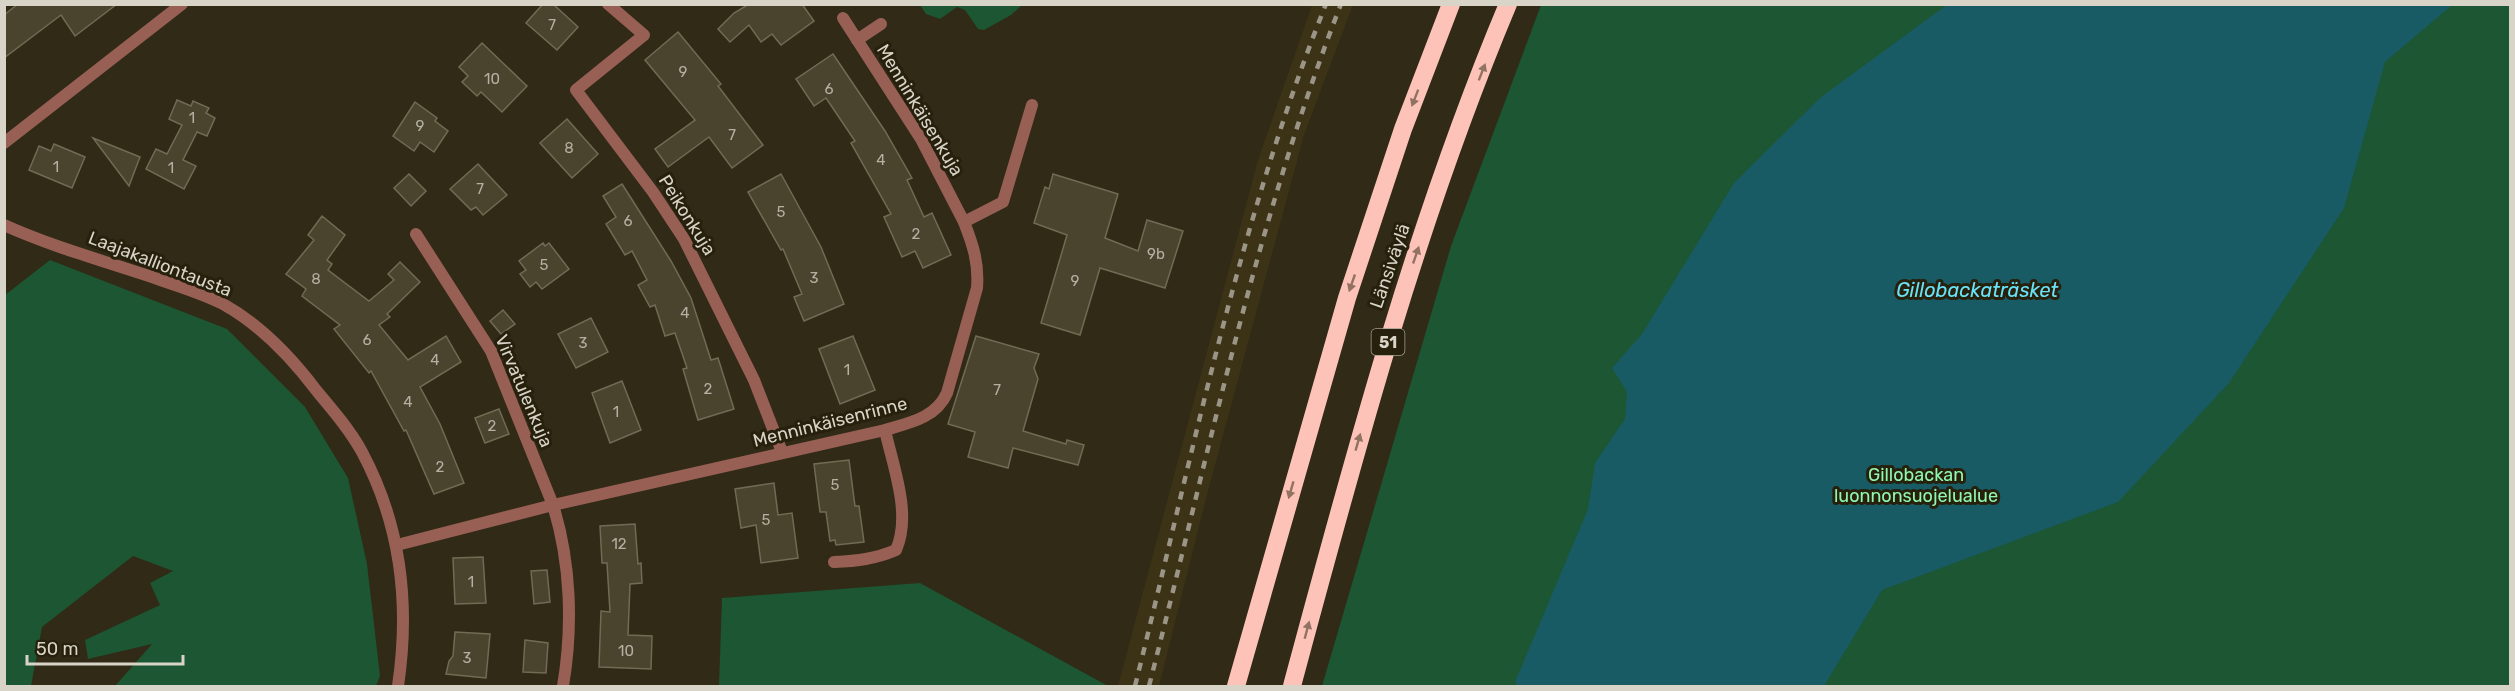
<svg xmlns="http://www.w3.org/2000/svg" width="2515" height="691" viewBox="0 0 2515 691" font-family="Rubik,sans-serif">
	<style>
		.built { fill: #3c3317 }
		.green { fill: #1c5632 }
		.water { fill: #185b65 }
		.building { fill: #4a432e; stroke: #716b54; stroke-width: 1.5 }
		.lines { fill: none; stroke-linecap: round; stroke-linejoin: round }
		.lane { stroke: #985f55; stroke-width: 12 }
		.street { stroke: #985f55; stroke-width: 12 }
		.highway { stroke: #fdc3b8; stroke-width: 18 }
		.rail { stroke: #9a9586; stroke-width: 4.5; stroke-dasharray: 8 8; stroke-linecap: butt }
		.oneway { fill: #927262 }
		.labels { text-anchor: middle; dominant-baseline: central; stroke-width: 6; stroke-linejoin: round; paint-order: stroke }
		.number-label { font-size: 15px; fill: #b4b0a2 }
		.shield { fill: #26200c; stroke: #a39e90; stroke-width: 1.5 }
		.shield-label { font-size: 16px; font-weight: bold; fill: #d8d4c8 }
		.street-label { font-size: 18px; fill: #d8d4c8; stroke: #26200c }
		.park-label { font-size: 18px; fill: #8ff8b0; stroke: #26200c }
		.water-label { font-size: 20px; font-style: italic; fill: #69e3f8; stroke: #26200c }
	</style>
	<rect width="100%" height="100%" fill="#302a16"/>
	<polygon class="built" points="1312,5 1353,5 1304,135 1204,506 1159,686 1118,686 1258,160"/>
	<g class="green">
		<polygon points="920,5 1022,5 1011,15 984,30 978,29 965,10 957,7 940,19 926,14"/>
		<polygon points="1541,5 2510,5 2510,686 1322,686 1451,246"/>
		<polygon points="50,260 227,329 305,407 348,478 367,564 380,676 376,686 115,686 152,644 88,659 85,640 160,605 150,583 173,571 133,556 42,627 31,686 5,686 5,295"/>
		<polygon points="920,583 1108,686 719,686 722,598"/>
	</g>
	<polygon class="water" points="1948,4 2452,5 2385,62 2344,208 2229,383 2118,502 1882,590 1824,686 1518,686 1515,682 1588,509 1595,463 1625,419 1627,392 1612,368 1642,334 1734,183 1821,97"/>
	<g class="building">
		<polygon points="18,4 117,4 75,36 61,15 4,58 4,15"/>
		<polygon points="543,4 553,4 578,27 557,50 526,23"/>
		<polygon points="749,4 802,4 814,21 781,45 772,34 761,42 749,25 730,42 718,29 734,13"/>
		<polygon points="678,32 721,84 718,86 763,145 732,168 709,137 668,167 655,149 695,120 645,60"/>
		<polygon points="482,43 527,86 502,112 481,92 477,96 462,82 468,76 459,67"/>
		<polygon points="833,54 885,131 912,178 907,180 924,217 932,213 951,255 923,268 915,251 902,257 884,217 891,214 851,143 855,141 826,98 814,106 796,79"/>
		<polygon points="177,100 191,106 193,101 209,108 206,113 215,118 207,136 197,132 183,160 196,166 184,189 146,169 156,149 167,154 182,125 169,119"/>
		<polygon points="415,102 437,118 435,121 448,131 434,152 420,142 414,151 393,136"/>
		<polygon points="567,119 598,154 572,178 540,143"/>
		<polygon points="93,138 140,157 129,186"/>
		<polygon points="54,144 85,157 72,188 29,170 39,146 51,151"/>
		<polygon points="478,164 507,195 483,215 476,207 471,210 450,189"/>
		<polygon points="409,174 426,191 411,206 394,188"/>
		<polygon points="781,174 821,247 844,304 804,321 794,297 802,294 783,249 781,250 748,192"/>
		<polygon points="1053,174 1118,194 1105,238 1138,251 1147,220 1183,231 1165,288 1100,268 1080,335 1041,323 1067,235 1034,223 1045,187 1049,189"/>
		<polygon points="622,184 671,261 691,298 711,360 718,358 734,409 698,420 683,369 687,368 675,333 665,336 655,305 650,307 638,285 647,280 632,251 625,255 606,224 616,217 603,196"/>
		<polygon points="322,216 345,235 327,260 332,264 328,270 369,301 394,280 388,274 400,262 420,282 387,314 390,317 379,325 408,360 446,336 461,362 420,387 440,424 464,483 434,494 406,430 404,431 371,371 369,373 334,329 340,325 302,296 306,289 286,274 314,240 308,235"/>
		<polygon points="543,243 545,246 549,243 569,269 542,289 536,282 530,287 520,274 526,270 519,261"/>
		<polygon points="503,310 515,324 501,334 490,321"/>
		<polygon points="591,318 608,352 576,368 558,334"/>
		<polygon points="853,336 875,390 840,404 819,349"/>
		<polygon points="976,336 1039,354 1034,368 1038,379 1023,431 1066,444 1067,440 1084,445 1078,465 1013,448 1008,468 968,457 975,432 948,424"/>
		<polygon points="622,381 641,430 610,443 592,393"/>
		<polygon points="499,409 509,434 485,443 475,418"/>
		<polygon points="849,460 855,506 859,506 864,542 836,545 835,540 830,541 826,512 820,512 814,464"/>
		<polygon points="774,483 778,515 792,513 798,558 761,563 756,525 741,528 735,489"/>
		<polygon points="635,524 638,564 641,563 642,583 630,584 628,635 652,636 651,669 599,667 601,611 610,612 607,563 602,563 600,526"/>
		<polygon points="483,557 486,603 455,604 453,558"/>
		<polygon points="547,570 550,602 534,604 531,571"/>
		<polygon points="455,632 490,634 486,678 446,674 449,661 453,656"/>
		<polygon points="525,640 548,643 546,673 523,672"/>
	</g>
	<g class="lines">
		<path class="lane" d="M834,562C857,561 875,559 896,550C912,514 893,467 885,430"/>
		<g class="street">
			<polyline points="608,4 644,35 576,90 653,192 684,239 754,380 782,452"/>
			<polyline points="843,18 921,139 964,222"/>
			<polyline points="857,40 881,24"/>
			<polyline points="4,143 182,4"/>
			<path d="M4,225C53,247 104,261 155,278C177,286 202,293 223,304C259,324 291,357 316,390C332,409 350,430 362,452C401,525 410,605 398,686"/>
			<path d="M416,234L491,351L553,505C571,563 573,627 563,686"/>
			<path d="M397,545L553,505L885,430C909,423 936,418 947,393L977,288C979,263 973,245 964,222L1003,202L1032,105"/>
		</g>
		<g class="highway">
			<polyline points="1236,686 1347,298 1403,129 1451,4"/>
			<path d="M1292,686C1354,456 1415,225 1508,4"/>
		</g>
		<g class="rail">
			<path d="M1135,686C1192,458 1238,224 1326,4"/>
			<path d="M1149,686C1208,458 1255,225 1341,4"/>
		</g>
	</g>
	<defs><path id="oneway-solid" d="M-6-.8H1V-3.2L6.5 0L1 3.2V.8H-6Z" transform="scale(1.5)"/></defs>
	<g class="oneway">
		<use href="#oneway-solid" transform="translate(1482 72) rotate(-69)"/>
		<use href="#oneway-solid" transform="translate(1415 98) rotate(111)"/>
		<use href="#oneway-solid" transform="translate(1416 255) rotate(-71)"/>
		<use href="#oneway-solid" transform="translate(1352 283) rotate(109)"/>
		<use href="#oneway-solid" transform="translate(1358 442) rotate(-74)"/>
		<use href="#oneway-solid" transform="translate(1291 490) rotate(106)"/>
		<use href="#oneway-solid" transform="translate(1307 630) rotate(-75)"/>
	</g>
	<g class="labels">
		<g class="number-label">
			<text x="552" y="25">7</text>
			<text x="683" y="72">9</text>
			<text x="492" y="79">10</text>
			<text x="829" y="89">6</text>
			<text x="192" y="118">1</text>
			<text x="420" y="126">9</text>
			<text x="732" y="135">7</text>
			<text x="569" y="148">8</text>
			<text x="881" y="160">4</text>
			<text x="56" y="167">1</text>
			<text x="171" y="168">1</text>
			<text x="480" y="189">7</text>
			<text x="781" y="212">5</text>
			<text x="628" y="221">6</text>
			<text x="916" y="234">2</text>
			<text x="1156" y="254">9b</text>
			<text x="544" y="265">5</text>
			<text x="814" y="278">3</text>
			<text x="316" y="279">8</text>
			<text x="1075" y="281">9</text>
			<text x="685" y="313">4</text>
			<text x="367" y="340">6</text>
			<text x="583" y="343">3</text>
			<text x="435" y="360">4</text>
			<text x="847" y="370">1</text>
			<text x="708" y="389">2</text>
			<text x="997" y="390">7</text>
			<text x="408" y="402">4</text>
			<text x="616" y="412">1</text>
			<text x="492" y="426">2</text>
			<text x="440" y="467">2</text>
			<text x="835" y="485">5</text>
			<text x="766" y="520">5</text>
			<text x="619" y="544">12</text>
			<text x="471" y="582">1</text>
			<text x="626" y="651">10</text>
			<text x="467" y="658">3</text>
		</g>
		<rect class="shield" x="1371.5" y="329" width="33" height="26" rx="4.5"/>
		<g class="shield-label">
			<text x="1388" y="342">51</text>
		</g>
		<g class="street-label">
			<text transform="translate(920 110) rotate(59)">Menninkäisenkuja</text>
			<text transform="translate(687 215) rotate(58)">Peikonkuja</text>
			<text transform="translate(160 264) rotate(21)">Laajakalliontausta</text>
			<text transform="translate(1390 266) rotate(-71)">Länsiväylä</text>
			<text transform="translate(524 391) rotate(67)">Virvatulenkuja</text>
			<text transform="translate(830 422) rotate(-14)">Menninkäisenrinne</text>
		</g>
		<g class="park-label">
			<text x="1916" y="475">Gillobackan<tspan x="1916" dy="21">luonnonsuojelualue</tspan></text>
		</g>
		<g class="water-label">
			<text x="1977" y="290">Gillobackaträsket</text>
		</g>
	</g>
	<rect width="2515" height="691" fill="none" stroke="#d8d4c8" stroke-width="12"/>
	<path d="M27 655v9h156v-9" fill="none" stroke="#d8d4c8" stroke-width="3"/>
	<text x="36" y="655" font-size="18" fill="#d8d4c8" stroke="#26200c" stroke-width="4.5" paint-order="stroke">50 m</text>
</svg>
